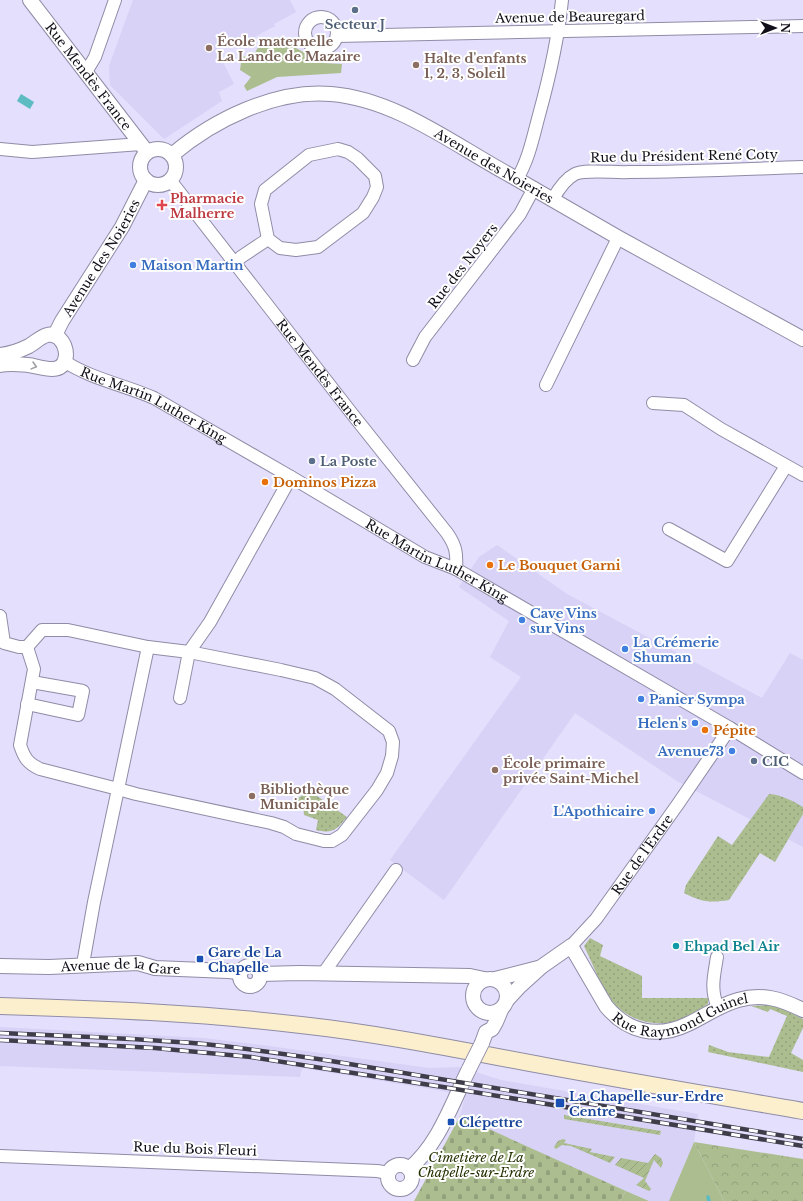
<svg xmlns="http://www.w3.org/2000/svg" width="803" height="1201" viewBox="0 0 803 1201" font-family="'Libre Baskerville',serif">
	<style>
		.built { fill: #d7d2f6 }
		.grass { fill: #acbd90 }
		.forest { fill: url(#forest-crowns) }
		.cemetery { fill: url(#cemetery-stones) }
		.park { fill: url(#park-dots) }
		.garden { fill: url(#garden-furrows) }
		.water { fill: #5dbbc2 }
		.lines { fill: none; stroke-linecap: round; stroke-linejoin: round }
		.stream { stroke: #5dbbc2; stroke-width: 3.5 }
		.minor-casing { stroke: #8f8ca6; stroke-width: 14 }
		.tertiary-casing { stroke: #8f8ca6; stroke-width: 16 }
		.secondary-casing { stroke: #8f8ca6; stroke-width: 18 }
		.minor { stroke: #fff; stroke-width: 12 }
		.tertiary { stroke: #fff; stroke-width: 14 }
		.secondary { stroke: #fcefce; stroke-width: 16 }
		.rail-casing { stroke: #403d4b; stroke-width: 4.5 }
		.rail { stroke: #fff; stroke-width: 3; stroke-dasharray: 9; stroke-linecap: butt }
		.tertiary-bridge-casing { stroke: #8f8ca6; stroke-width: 16; stroke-linecap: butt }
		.tertiary-bridge { stroke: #fff; stroke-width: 14 }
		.oneway { stroke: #a09fa3 }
		.service-dot { fill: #5c6f8a; stroke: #fff; stroke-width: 1.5 }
		.education-dot { fill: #8d6e63; stroke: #fff; stroke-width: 1.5 }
		.health-dot { fill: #e0444e; stroke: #fff; stroke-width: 1.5 }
		.shop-dot { fill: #3f7fe0; stroke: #fff; stroke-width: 1.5 }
		.food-dot { fill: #e8710a; stroke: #fff; stroke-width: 1.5 }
		.culture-dot { fill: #0f9aa8; stroke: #fff; stroke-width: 1.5 }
		.transit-dot { fill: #1a4fb4; stroke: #fff; stroke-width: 1.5 }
		.labels { text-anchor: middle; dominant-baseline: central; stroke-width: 4; stroke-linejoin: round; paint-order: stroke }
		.street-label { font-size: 13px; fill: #110f19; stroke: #fff }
		.service-label { font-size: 13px; font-weight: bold; fill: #4e5e75; stroke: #fff; text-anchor: start }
		.education-label { font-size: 13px; font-weight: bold; fill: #785e54; stroke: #fff; text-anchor: start }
		.health-label { font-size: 13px; font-weight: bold; fill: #be3a42; stroke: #fff; text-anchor: start }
		.shop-label { font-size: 13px; font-weight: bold; fill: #366cbe; stroke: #fff; text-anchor: start }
		.food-label { font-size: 13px; font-weight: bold; fill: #c56008; stroke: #fff; text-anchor: start }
		.culture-label { font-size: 13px; font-weight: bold; fill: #0d838f; stroke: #fff; text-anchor: start }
		.transit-label { font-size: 13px; font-weight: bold; fill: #164399; stroke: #fff; text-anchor: start }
		.park-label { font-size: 13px; font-style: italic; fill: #233000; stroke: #fff }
	</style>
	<defs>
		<pattern id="forest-crowns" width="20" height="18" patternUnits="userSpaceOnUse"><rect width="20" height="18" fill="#acbd90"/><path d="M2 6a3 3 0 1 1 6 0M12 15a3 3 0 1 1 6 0" fill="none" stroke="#93a17c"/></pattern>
		<pattern id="cemetery-stones" width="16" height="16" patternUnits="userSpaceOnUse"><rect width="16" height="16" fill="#acbd90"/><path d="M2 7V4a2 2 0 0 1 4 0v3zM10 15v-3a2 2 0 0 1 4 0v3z" fill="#93a17c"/></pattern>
		<pattern id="park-dots" width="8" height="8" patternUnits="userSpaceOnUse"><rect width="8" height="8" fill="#acbd90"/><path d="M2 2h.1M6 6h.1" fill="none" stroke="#93a17c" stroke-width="1.8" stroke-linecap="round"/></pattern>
		<pattern id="garden-furrows" width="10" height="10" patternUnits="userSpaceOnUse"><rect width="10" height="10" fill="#acbd90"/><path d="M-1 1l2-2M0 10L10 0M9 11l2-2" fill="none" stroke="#93a17c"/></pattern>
	</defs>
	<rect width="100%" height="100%" fill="#e3dffc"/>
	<g class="built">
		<polygon points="133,0 290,0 296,12 274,24 275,26 247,41 244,36 217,50 234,84 219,92 222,101 164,139 110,85 109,66"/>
		<polygon points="497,545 567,594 762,698 790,653 803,660 803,847 677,781 575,713 444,900 390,860 521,677 490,657 509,621 459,587 479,557"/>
		<polygon points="0,1027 203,1038 262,1045 429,1068 459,1067 501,1080 698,1114 694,1142 669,1201 649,1201 561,1162 460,1116 465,1097 443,1091 302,1068 300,1077 0,1066"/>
	</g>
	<g class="grass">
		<path d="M280,37L288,39L293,43L296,48L323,63L342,64L341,73L277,77L247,91L244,86L251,77L240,70L242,56L253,58C259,43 264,38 280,37Z"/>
		<polygon points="694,1142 724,1201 669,1201"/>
		<polygon points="626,1191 649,1201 620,1201"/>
	</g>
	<polygon class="forest" points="694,1142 803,1159 803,1201 724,1201"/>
	<polygon class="cemetery" points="460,1116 626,1191 620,1201 414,1201"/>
	<g class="park">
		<path d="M310,791L347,817C336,830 333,834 316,830L318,820L304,815C304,808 302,804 296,799Z"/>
		<path d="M769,794C782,795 793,801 803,807V814L775,862L760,853L729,900C710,903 701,902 684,893L686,885L718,836L732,845Z"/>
		<path d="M590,938L603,945L600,956L642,976V998H708V1004C698,1010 685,1019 672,1022C648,1027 622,1017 608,996C599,981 592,962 584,946Z"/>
		<polygon points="766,1005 779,1007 803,1019 803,1028 791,1053 803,1060 803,1072 708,1052 709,1045 728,1052 769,1057 787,1016 770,1009 768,1012 751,1006"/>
	</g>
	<g class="garden">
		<polygon points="564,1115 661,1131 660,1135 564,1119"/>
		<polygon points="563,1139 566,1140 564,1143 592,1149 590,1152 615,1157 610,1163 571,1146 562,1145 556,1149 554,1147 558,1141"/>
		<polygon points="655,1154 661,1158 663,1163 661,1168 654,1160 645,1181 651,1189 649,1191 636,1185 644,1178 615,1165 621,1158 648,1163"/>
	</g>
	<polygon class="water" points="21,94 34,102 30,109 17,101"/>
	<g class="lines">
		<polyline class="stream" points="708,1197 709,1201"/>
		<g class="minor-casing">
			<g id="minor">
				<circle cx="321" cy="33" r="16"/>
				<polyline points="337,36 803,26"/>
				<polyline points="86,72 95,57 115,0"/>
				<polyline points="0,149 32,152 141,144"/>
				<polygon points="338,149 348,152 357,158 375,176 377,187 373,197 363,213 318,247 296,250 280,248 268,239 261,204 265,190 309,155"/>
				<path d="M517,179C529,159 533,137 539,115C550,75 558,41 562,0"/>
				<path id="s1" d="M170,180L353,415L447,533C456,546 457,553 456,569"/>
				<path d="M553,199C558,190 565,179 575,174C585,169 616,173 629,172C687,172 745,169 803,167"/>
				<polyline points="235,263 241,257 268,239"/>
				<polyline points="413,360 425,337 520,214 534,188"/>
				<path id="s2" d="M64,361C91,379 125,385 154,398L291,477L425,557L456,569L730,728L803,773"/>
				<polyline points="546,385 618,238"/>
				<polyline points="653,403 684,405 721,429 803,475"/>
				<polyline points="669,529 727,561 786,466"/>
				<polyline points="0,616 4,643 19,647 27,647 42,630 68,630 148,647 189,652 281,670 315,678 335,689 389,731 393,742 392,756 387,773 377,790 342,835 332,841 324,841 296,834 284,827 271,823 136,794 118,789 94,902 83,964"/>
				<path d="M27,647L34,669L20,745C24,757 27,763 40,769L118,789L148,647"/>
				<polyline points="180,698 189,652 210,622 291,477"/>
				<polyline points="27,704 78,715 83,691 32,682"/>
				<path id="s3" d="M571,946L596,919L678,804L730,728"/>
				<path d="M717,957C714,976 710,989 718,1008"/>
				<polyline points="323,974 396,870"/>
				<polyline points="0,1156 377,1171 389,1173"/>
			</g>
		</g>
		<g class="tertiary-casing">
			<g id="tertiary">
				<path id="s4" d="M30,0L147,152"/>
				<circle cx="158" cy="167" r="18"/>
				<path id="s5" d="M172,155C213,120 276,89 331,94C395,99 453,144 508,174C545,195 582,217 619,238C680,272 742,305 803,339"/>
				<path id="s6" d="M55,335L62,321L122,227L146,180"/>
				<path d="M0,355C10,354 21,350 29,346C39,340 48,329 59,338C64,343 66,349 66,355C64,378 40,366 28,365C18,364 9,363 0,365"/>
				<circle cx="250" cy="976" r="10"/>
				<path id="s7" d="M0,966L49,967L138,963L155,968L228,971L240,972"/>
				<polyline points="261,974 299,973 470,976 484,979"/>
				<circle cx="490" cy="996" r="17"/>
				<polyline points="495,979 538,968"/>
				<path id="s8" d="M507,1000L520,986L541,967L571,946L606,1006C627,1032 657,1039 688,1024C705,1016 720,1005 738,1000C762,993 781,999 803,1010"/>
				<polyline points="482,1043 486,1032 492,1029 496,1022 501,1010"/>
				<circle cx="400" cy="1177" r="12"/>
				<path d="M409,1169C439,1144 452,1103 469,1069"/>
			</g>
		</g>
		<g class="secondary-casing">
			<path id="secondary" d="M0,1006C101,1009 201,1013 301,1025C383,1034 465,1051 546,1066C632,1082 717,1096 803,1111"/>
		</g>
		<use href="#minor" class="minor"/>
		<use href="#tertiary" class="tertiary"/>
		<use href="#secondary" class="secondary"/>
		<g class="rail-casing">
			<g id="rail">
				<path d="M0,1033C68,1036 136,1038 204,1044C245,1048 285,1054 325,1060L803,1139"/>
				<polyline points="0,1040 155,1048 251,1057 443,1087 803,1146"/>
			</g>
		</g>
		<use href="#rail" class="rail"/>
		<g class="tertiary-bridge-casing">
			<polyline id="tertiary-bridge" points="469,1069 482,1043"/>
		</g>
		<use href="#tertiary-bridge" class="tertiary-bridge"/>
	</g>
	<defs><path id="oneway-chevron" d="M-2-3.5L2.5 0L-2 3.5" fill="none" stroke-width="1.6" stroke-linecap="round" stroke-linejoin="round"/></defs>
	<use class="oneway" href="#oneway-chevron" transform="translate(34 366) rotate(15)"/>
	<g class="service-dot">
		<circle cx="355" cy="10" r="4"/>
		<circle cx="312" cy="461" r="4"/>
		<circle cx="754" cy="761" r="4"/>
	</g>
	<g class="education-dot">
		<circle cx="209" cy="48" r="4"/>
		<circle cx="416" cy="65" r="4"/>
		<circle cx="495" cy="770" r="4"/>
		<circle cx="252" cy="796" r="4"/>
	</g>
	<path class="health-dot" d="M160 199h4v4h4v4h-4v4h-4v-4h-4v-4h4z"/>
	<g class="shop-dot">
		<circle cx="133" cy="265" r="4"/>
		<circle cx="522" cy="620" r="4"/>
		<circle cx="625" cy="649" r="4"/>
		<circle cx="641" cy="699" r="4"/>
		<circle cx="695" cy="723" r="4"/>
		<circle cx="732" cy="751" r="4"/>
		<circle cx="652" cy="811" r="4"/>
	</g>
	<g class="food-dot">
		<circle cx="265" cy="482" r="4"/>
		<circle cx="490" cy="565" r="4"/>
		<circle cx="705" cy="730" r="4"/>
	</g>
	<circle class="culture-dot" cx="676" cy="946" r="4"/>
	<g class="transit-dot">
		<rect x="196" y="955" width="8" height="8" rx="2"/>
		<rect x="555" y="1098" width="10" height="10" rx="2"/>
		<rect x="447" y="1118" width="8" height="8" rx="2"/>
	</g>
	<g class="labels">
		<g class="street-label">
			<text transform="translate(570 17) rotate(-1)">Avenue de Beauregard</text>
			<text stroke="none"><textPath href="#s4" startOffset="96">Rue Mendès France</textPath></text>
			<text transform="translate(684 156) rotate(-1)">Rue du Président René Coty</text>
			<text stroke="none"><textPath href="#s5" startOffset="354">Avenue des Noieries</textPath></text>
			<text stroke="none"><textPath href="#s6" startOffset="90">Avenue des Noieries</textPath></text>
			<text transform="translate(463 266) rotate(-52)">Rue des Noyers</text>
			<text stroke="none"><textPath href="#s1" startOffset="244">Rue Mendès France</textPath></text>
			<text stroke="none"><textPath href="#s2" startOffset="100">Rue Martin Luther King</textPath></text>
			<text stroke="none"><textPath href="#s2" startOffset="424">Rue Martin Luther King</textPath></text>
			<text stroke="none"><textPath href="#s3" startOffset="116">Rue de l'Erdre</textPath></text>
			<text stroke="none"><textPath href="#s7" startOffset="121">Avenue de la Gare</textPath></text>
			<text stroke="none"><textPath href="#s8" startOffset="238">Rue Raymond Guinel</textPath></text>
			<text transform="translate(195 1149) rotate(2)">Rue du Bois Fleuri</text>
		</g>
		<g class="service-label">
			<text x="355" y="24" text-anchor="middle">Secteur J</text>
			<text x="320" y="461">La Poste</text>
			<text x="762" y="761">CIC</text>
		</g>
		<g class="education-label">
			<text x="217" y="41">École maternelle<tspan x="217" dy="15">La Lande de Mazaire</tspan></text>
			<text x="424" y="58">Halte d'enfants<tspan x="424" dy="15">1, 2, 3, Soleil</tspan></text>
			<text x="503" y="763">École primaire<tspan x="503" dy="15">privée Saint-Michel</tspan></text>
			<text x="260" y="789">Bibliothèque<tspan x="260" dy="15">Municipale</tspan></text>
		</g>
		<g class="health-label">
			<text x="170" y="198">Pharmacie<tspan x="170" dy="15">Malherre</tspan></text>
		</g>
		<g class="shop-label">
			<text x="141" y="265">Maison Martin</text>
			<text x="530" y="613">Cave Vins<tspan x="530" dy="15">sur Vins</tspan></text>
			<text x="633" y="642">La Crémerie<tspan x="633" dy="15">Shuman</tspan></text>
			<text x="649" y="699">Panier Sympa</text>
			<text x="687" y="723" text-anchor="end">Helen's</text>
			<text x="724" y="751" text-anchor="end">Avenue73</text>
			<text x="644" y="811" text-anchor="end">L'Apothicaire</text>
		</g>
		<g class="food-label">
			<text x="273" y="482">Dominos Pizza</text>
			<text x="498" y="565">Le Bouquet Garni</text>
			<text x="713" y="730">Pépite</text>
		</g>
		<g class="culture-label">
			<text x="684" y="946">Ehpad Bel Air</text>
		</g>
		<g class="transit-label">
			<text x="208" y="952">Gare de La<tspan x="208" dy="15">Chapelle</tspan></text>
			<text x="569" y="1096">La Chapelle-sur-Erdre<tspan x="569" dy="15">Centre</tspan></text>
			<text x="459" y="1122">Clépettre</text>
		</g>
		<g class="park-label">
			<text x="476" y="1157">Cimetière de La<tspan x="476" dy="15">Chapelle-sur-Erdre</tspan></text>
		</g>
	</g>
	<g transform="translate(775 28) rotate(90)" stroke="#ffffff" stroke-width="3" paint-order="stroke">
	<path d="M0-3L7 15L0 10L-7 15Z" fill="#110f19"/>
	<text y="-6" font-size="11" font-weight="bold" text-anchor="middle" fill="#110f19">N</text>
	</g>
</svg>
